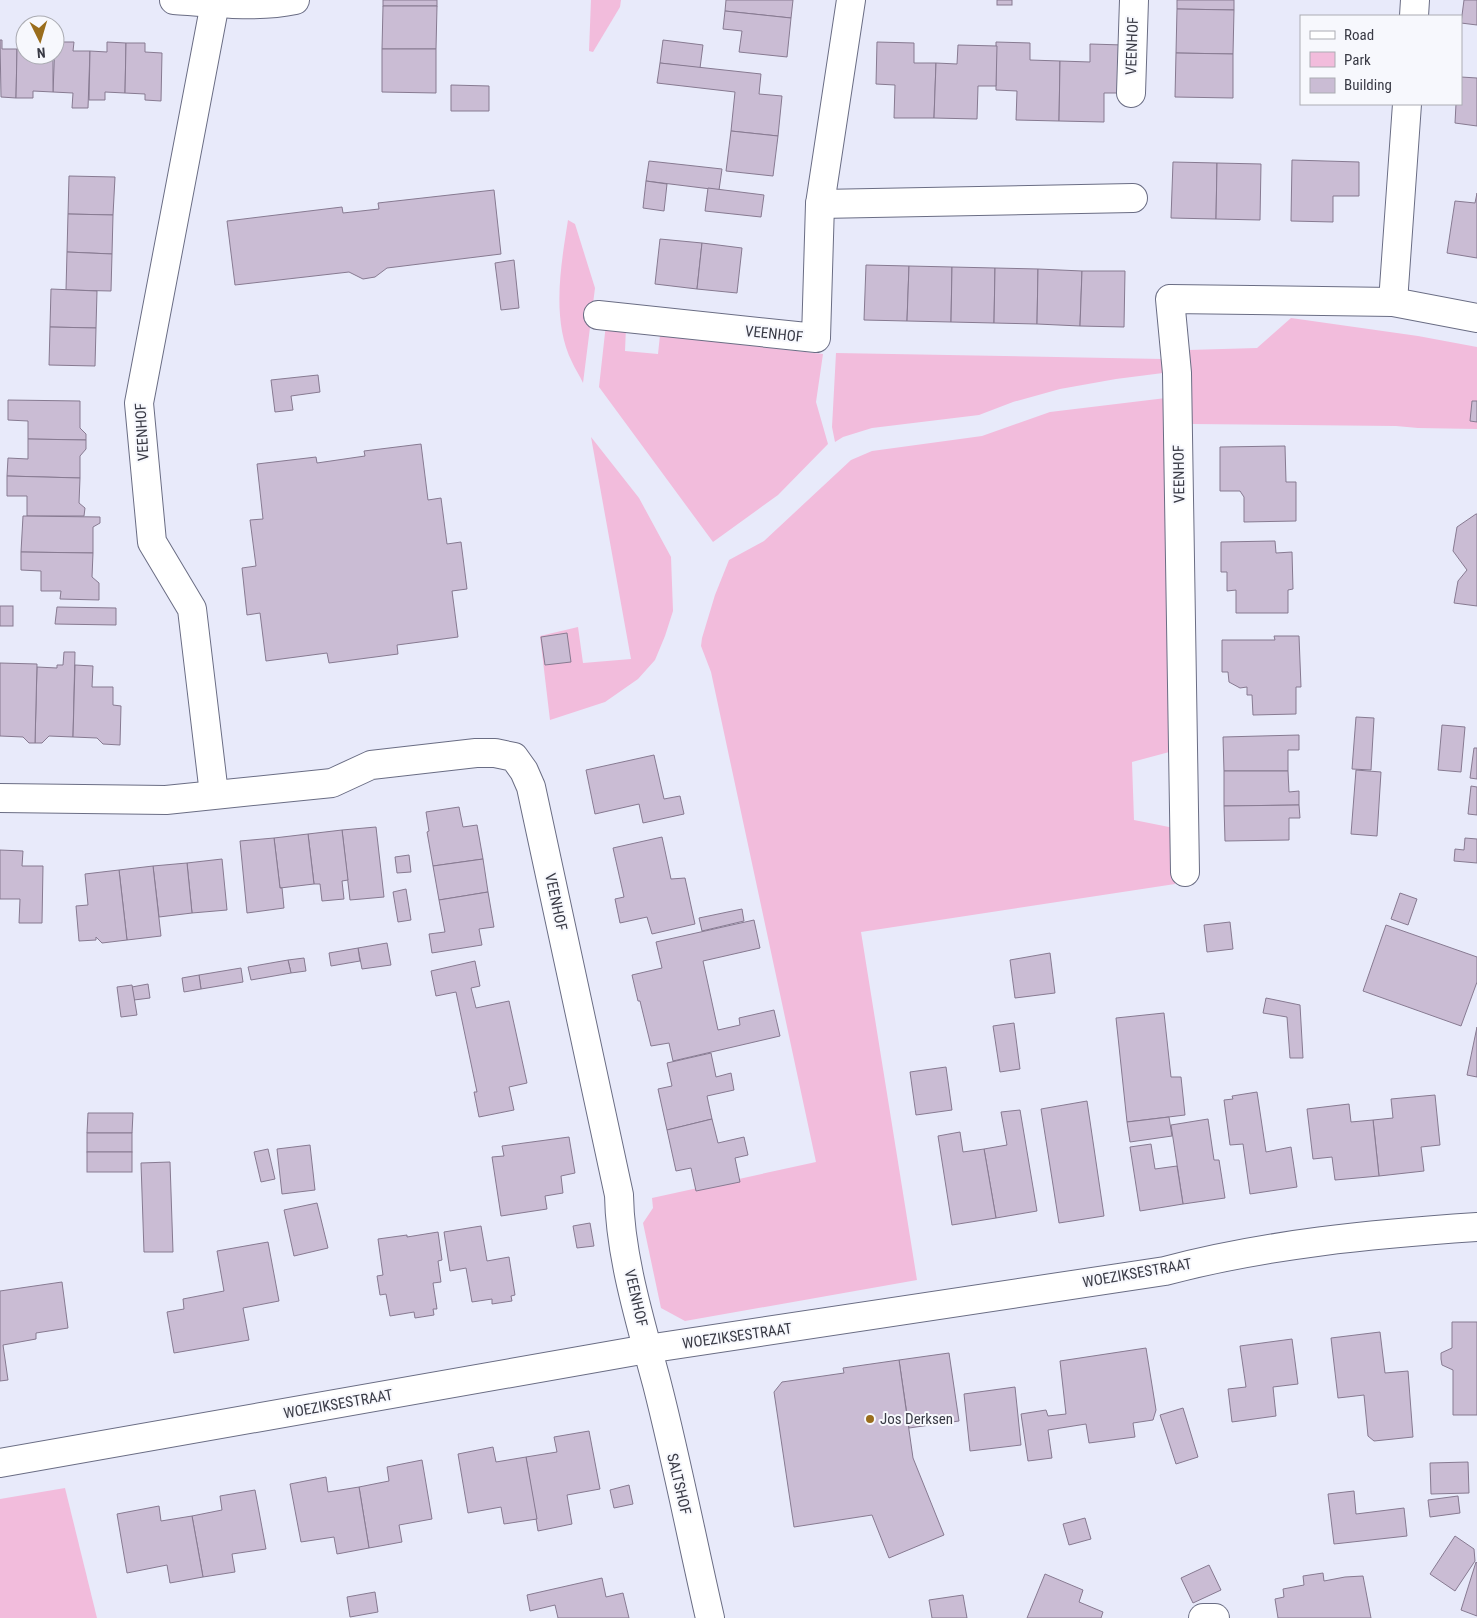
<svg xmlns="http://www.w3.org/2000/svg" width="1477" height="1618" viewBox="0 0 1477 1618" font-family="'Roboto Condensed',sans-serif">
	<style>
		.green { fill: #f2bcdc }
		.building { fill: #cabcd4; stroke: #877a91 }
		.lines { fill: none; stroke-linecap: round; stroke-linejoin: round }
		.minor-casing { stroke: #6a6d84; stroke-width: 30 }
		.minor { stroke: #fff; stroke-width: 28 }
		.poi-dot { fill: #9a6d1c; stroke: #f7f8fd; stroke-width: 2 }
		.labels { text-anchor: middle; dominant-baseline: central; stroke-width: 4; stroke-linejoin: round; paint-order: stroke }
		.street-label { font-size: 15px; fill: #393a45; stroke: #f7f8fd }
		.poi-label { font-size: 15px; fill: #393a45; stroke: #f7f8fd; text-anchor: start }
	</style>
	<rect width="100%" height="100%" fill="#e8eafa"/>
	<g class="green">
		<polygon points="591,0 621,0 620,7 593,52 589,51"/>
		<path d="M568,220L575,224L595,288L583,383C580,376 575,369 572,362C551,319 561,265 568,220Z"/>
		<polygon points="1291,318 1418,336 1477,347 1477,429 1418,428 1396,426 1192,424 1188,350 1257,348"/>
		<polygon points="606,324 626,327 625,351 658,354 660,335 823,354 816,402 828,444 778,495 713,542 599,387"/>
		<polygon points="836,353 1163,359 1163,373 1116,379 1060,389 1013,402 979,415 872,428 843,437 835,442 832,427"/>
		<polygon points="1166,398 1173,751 1132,762 1134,820 1174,828 1175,884 861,932 917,1280 685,1321 661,1308 643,1223 653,1208 652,1198 816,1162 711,672 701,646 702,638 715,595 729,560 764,541 851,460 872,451 982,436 1050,412"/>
		<polygon points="591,437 639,498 671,557 673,611 665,636 655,660 638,679 605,702 550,720 540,636 578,627 583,663 631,659"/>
		<polygon points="65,1488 97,1618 0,1618 0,1499"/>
	</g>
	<g class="building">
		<rect x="383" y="0" width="54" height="6"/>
		<polygon points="726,0 793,0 791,18 725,11"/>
		<rect x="997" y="0" width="15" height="5"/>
		<polygon points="1177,0 1234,0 1234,10 1177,9"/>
		<polygon points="1464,0 1477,0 1477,25 1461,23"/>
		<polygon points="383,6 437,6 436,49 382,49"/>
		<polygon points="1177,9 1234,10 1233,54 1176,53"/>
		<polygon points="725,11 791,18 787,57 739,52 742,31 723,29"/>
		<polygon points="0,40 2,40 2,49 17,49 16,98 1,97"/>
		<polygon points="663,40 703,45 700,68 660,63"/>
		<polygon points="55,42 74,42 73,51 90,51 88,108 72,108 73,93 53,92"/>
		<polygon points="107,42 126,43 125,93 105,92 105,100 89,100 90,51 107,52"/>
		<polygon points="877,42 914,43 914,63 936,63 934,118 894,118 895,85 876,84"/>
		<polygon points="996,42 1030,43 1030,60 1060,61 1059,121 1016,120 1017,91 996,90"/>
		<polygon points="126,43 145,43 145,52 162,53 161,101 145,100 145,94 125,93"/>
		<polygon points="1090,44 1123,45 1122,93 1104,93 1104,122 1059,121 1060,61 1090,62"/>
		<polygon points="958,45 997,46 996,86 978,86 977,119 934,118 936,63 957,64"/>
		<polygon points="17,49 25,50 25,55 53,55 53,92 33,91 33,98 16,98"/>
		<polygon points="382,49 436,49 436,93 382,92"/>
		<polygon points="1176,53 1233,54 1233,98 1175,97"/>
		<polygon points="660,63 761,74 759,94 782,96 778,136 731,131 735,92 657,83"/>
		<polygon points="1461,77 1477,78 1477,126 1455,123 1456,104 1461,104"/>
		<polygon points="451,85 489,86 489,111 451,111"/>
		<polygon points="731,131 778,136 773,176 726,171"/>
		<polygon points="1292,160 1359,162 1359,196 1333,196 1333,222 1291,221"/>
		<polygon points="649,161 722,169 719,190 646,181"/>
		<polygon points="1173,162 1217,163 1216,219 1171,218"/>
		<polygon points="1217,163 1261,164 1260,220 1216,219"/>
		<polygon points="69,176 115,177 113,215 68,214"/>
		<polygon points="646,181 667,184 664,211 643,208"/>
		<polygon points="708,188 764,195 761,217 705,211"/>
		<polygon points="494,190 501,254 387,268 375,277 363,279 349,272 235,285 227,221 342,207 343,213 379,209 378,203"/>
		<polygon points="1477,193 1477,258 1447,253 1455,201 1475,203"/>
		<polygon points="68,214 113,215 112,254 67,252"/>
		<polygon points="660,239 702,243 697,289 655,284"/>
		<polygon points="702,243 742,248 737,293 697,289"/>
		<polygon points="67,252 112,254 111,291 66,290"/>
		<polygon points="514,260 519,308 501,310 495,263"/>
		<polygon points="866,265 909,266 907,321 864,320"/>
		<polygon points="909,266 952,267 951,322 907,321"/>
		<polygon points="952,267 995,268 994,323 951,322"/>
		<polygon points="995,268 1038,269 1037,324 994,323"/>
		<polygon points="1038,269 1082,271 1080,326 1037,324"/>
		<polygon points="1082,271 1125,271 1124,327 1080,326"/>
		<polygon points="51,289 97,291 96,328 50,327"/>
		<polygon points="50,327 96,328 95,366 49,365"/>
		<polygon points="318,375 320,392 291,396 293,410 275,412 271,380"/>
		<polygon points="8,400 80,401 80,428 86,434 86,440 28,439 28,421 8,420"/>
		<polygon points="1472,401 1477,401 1477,422 1470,421"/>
		<polygon points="28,439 86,440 86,449 80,456 80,478 7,476 8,458 28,459"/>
		<polygon points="421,444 428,500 441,498 447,544 461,542 467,589 452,591 458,637 397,645 398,654 329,663 327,653 266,661 260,613 247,615 242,568 256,566 250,520 263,519 257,464 316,457 317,463 365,456 364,451"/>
		<polygon points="1285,446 1286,482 1296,482 1296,521 1244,522 1244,497 1240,491 1220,491 1220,447"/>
		<polygon points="7,476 80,478 79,503 85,508 84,516 27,516 27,496 7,496"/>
		<polygon points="1476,514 1477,514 1477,606 1454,603 1458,581 1467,570 1453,551 1457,527"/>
		<polygon points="23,516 100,517 100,523 93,527 93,553 21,552"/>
		<polygon points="1275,541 1276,553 1292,552 1293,589 1288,590 1288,613 1236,613 1236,590 1227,591 1227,572 1221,572 1221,542"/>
		<polygon points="21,552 93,553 92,577 99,583 99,600 60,599 61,591 41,591 41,571 21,570"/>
		<rect x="0" y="606" width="13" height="20"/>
		<polygon points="57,607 116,608 116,625 55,624"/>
		<polygon points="567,633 571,662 545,665 541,637"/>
		<polygon points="1274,636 1299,636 1301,687 1296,687 1296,714 1253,715 1252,695 1247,695 1247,687 1240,688 1229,682 1228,672 1222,672 1222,640 1275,640"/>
		<polygon points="64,652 75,652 73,737 49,736 42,743 35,743 37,667 57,668 57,665 63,665"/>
		<polygon points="0,663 37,664 35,743 29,743 23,737 0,736"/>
		<polygon points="75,665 93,666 92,687 113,687 113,705 121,706 120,745 103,744 97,738 73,737"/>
		<polygon points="1356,717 1374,718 1371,770 1352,769"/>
		<polygon points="1442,725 1465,727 1461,772 1438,770"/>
		<polygon points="1299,735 1299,750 1288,750 1288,771 1224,771 1223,737"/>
		<polygon points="1474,748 1477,748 1477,779 1470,778"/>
		<polygon points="654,755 664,799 680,796 684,814 643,823 639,804 595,814 586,770"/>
		<polygon points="1356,770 1381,772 1377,836 1351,834"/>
		<polygon points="1224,771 1288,771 1289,792 1299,791 1299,805 1224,806"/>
		<polygon points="1471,786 1477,787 1477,815 1468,814"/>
		<polygon points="1299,805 1300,818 1289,818 1289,840 1225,841 1224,806"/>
		<polygon points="459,807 463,827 477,825 483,859 433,866 427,832 429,831 426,812"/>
		<polygon points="376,827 384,897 350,900 342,830"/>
		<polygon points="342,830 348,880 342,881 344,899 322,901 320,884 314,884 308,834"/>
		<polygon points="308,834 314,884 280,888 274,838"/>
		<polygon points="662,837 671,879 685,878 695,924 652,934 647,917 620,923 615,899 624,897 613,848"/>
		<polygon points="274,838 280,888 282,888 284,908 247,913 240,841"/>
		<polygon points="1465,838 1477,839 1477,863 1454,861 1455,849 1464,850"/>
		<polygon points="0,850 23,851 22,866 43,866 42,923 19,923 20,899 0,899"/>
		<polygon points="409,855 411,872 397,873 395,857"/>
		<polygon points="222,859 227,910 192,913 187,863"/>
		<polygon points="483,859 488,892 439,900 433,866"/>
		<polygon points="187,863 192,913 159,917 153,866"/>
		<polygon points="153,866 161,936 127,940 119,870"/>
		<polygon points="119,870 127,940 102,943 96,937 96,940 79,941 76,906 88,905 85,874"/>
		<polygon points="406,889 411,920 398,922 393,892"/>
		<polygon points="488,892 494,927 479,929 482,945 432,953 429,934 445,932 439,900"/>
		<polygon points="1400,893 1417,899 1408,925 1391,919"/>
		<polygon points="742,909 744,921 702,931 699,918"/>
		<polygon points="754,920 760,948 703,961 718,1030 740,1025 739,1018 774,1010 780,1036 673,1061 669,1043 651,1046 640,1001 638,1001 632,975 662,968 656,942"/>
		<polygon points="1230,922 1233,949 1207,952 1204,925"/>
		<polygon points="1386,925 1477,957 1477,982 1461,1026 1363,991"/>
		<polygon points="387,943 391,965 362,969 358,948"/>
		<polygon points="358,948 360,961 331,966 329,953"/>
		<polygon points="1050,953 1055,993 1015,998 1010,960"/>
		<polygon points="304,958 306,971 291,973 288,960"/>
		<polygon points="288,960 291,973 251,980 248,967"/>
		<polygon points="475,961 480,986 471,988 476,1008 509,1001 527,1083 509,1087 514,1110 479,1117 474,1092 477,1092 456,992 436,996 431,971"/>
		<polygon points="241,968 243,982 201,989 199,975"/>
		<polygon points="199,975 201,989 184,992 182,978"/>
		<polygon points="148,984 150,998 134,1000 132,987"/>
		<polygon points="132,985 137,1015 121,1017 117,987"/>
		<polygon points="1266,998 1300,1005 1303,1058 1290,1058 1287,1017 1263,1013"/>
		<polygon points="1164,1013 1171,1077 1181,1077 1185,1115 1127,1122 1116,1018"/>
		<polygon points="1014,1023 1020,1069 1000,1072 993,1026"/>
		<polygon points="1477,1027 1477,1077 1467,1075"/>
		<polygon points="711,1053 716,1077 731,1073 734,1090 707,1096 712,1119 667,1130 658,1089 672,1086 667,1063"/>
		<polygon points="946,1067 952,1110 916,1115 910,1072"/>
		<polygon points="1257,1092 1266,1152 1291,1147 1297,1187 1250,1194 1243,1144 1230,1145 1224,1100 1233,1099 1232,1096"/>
		<polygon points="1435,1095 1440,1145 1421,1147 1424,1171 1379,1176 1373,1120 1393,1118 1391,1099"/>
		<polygon points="1087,1101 1104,1216 1059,1223 1041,1109"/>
		<polygon points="1349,1104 1351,1122 1373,1120 1379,1176 1335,1180 1332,1157 1313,1159 1307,1109"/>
		<polygon points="1020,1110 1037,1211 996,1218 984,1149 1007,1145 1001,1112"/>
		<polygon points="88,1113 133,1113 132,1133 87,1133"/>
		<polygon points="1169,1117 1172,1136 1130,1142 1127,1122"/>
		<polygon points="712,1119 718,1143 744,1137 748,1155 735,1158 740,1182 696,1191 691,1168 676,1171 667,1130"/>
		<polygon points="1208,1119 1214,1160 1219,1160 1225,1198 1183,1204 1171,1125"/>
		<polygon points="960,1132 963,1152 984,1149 996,1218 952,1225 938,1136"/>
		<rect x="87" y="1133" width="45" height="19"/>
		<polygon points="569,1137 575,1173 561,1176 563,1193 545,1196 547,1209 501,1216 492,1157 504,1156 502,1146"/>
		<polygon points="1151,1144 1155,1169 1177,1166 1183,1204 1140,1211 1130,1147"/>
		<polygon points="310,1145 315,1190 282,1194 277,1149"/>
		<polygon points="268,1149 275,1179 261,1182 254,1152"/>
		<rect x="87" y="1152" width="45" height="20"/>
		<polygon points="170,1162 173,1252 144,1252 141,1163"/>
		<polygon points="317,1203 328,1248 294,1256 284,1210"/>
		<polygon points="590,1223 594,1246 577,1248 573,1226"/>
		<polygon points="481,1226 487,1261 509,1257 515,1295 511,1296 512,1301 492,1304 492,1299 472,1302 466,1268 450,1271 444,1232"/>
		<polygon points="438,1232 442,1260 438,1261 441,1282 433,1283 437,1309 433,1309 434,1315 415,1318 414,1312 390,1316 386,1294 380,1295 377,1276 383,1275 378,1239 407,1235 407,1237"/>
		<polygon points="268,1242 279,1301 243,1308 249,1340 174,1353 167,1312 184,1309 183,1299 224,1291 217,1251"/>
		<polygon points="62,1282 68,1328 36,1333 36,1339 3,1345 8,1380 0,1381 0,1291"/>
		<polygon points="1452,1322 1477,1322 1477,1415 1453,1415 1453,1370 1442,1365 1441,1359 1441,1353 1452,1348"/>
		<polygon points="1380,1332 1385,1373 1408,1371 1413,1437 1374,1441 1368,1436 1364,1395 1338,1398 1331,1338"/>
		<polygon points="1292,1339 1298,1384 1273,1387 1276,1416 1232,1422 1228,1389 1246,1387 1240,1346"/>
		<polygon points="1146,1348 1156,1410 1153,1420 1133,1423 1135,1437 1089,1443 1086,1424 1048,1430 1052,1458 1028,1461 1021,1414 1046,1410 1048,1416 1066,1414 1060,1361"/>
		<polygon points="949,1353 959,1421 909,1428 899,1360"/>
		<polygon points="899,1360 913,1458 944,1535 889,1558 872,1515 794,1527 774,1392 782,1382 844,1373 843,1368"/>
		<polygon points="1015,1387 1021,1445 970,1451 964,1394"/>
		<polygon points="1183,1408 1198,1457 1176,1464 1160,1415"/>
		<polygon points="589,1431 600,1489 567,1495 572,1524 538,1531 526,1457 557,1452 554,1437"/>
		<polygon points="493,1447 496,1462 526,1457 537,1519 504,1524 501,1507 468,1513 458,1454"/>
		<polygon points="422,1460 432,1519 399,1525 402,1542 369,1548 359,1487 389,1481 387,1467"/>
		<polygon points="1468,1462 1469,1493 1431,1494 1430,1463"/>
		<polygon points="326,1477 328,1492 359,1487 369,1548 337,1554 334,1537 301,1542 290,1484"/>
		<polygon points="629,1485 633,1504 614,1508 610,1490"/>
		<polygon points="255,1490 266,1549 232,1554 235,1572 203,1577 192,1516 222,1510 220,1496"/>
		<polygon points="1354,1491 1356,1514 1404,1508 1407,1536 1334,1544 1328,1494"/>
		<polygon points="1458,1496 1460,1513 1430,1517 1428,1500"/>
		<polygon points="159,1506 161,1521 192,1516 203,1577 170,1583 167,1565 127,1573 117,1514"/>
		<polygon points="1085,1518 1091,1539 1069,1545 1063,1524"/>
		<polygon points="1455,1536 1474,1549 1475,1561 1455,1591 1430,1574"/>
		<polygon points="1476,1562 1477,1563 1477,1616 1461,1610"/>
		<polygon points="1209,1565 1221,1590 1193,1603 1181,1578"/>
		<polygon points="1323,1573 1324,1581 1345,1577 1363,1576 1371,1618 1278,1618 1275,1599 1284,1597 1283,1589 1304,1585 1303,1576"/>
		<polygon points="1045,1574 1083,1590 1079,1602 1103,1612 1101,1618 1027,1618"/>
		<polygon points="602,1578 606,1597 623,1593 629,1618 558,1618 555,1605 530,1611 527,1595"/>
		<polygon points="375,1592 378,1612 350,1617 347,1597"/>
		<polygon points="963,1595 967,1618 932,1618 929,1600"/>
	</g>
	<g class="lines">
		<g class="minor-casing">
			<g id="minor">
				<path d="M174,0C214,3 257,8 295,0"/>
				<polyline points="1414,16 1415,0"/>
				<polyline points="1131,93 1134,0"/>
				<polyline points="820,204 1133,198"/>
				<polyline points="1393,302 1407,104"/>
				<polyline points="598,315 816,338 820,204 851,0"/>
				<polyline points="214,794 192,609 152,542 139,403 215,3"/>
				<path d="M0,798L166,800L332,783L371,765L476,753H495L514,757L524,771L531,787L619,1195C620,1257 641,1324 657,1384C677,1462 692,1540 710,1618"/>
				<polyline points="1185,872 1177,373 1170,299 1393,302 1477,318"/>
				<path d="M0,1463L647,1349L1165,1271C1267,1244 1372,1234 1477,1227"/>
				<polyline points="1203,1618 1215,1618"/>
			</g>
		</g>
		<use href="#minor" class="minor"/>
	</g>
	<circle class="poi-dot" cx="870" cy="1419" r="5"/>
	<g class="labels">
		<g class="street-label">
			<text transform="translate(1132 46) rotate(-88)">VEENHOF</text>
			<text transform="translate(774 334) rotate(6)">VEENHOF</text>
			<text transform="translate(142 432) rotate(-93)">VEENHOF</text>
			<text transform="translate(1179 474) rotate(-91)">VEENHOF</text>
			<text transform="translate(556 902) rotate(78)">VEENHOF</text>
			<text transform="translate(1137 1273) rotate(-10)">WOEZIKSESTRAAT</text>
			<text transform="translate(636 1298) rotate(77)">VEENHOF</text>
			<text transform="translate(737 1336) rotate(-8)">WOEZIKSESTRAAT</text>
			<text transform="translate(338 1404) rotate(-10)">WOEZIKSESTRAAT</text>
			<text transform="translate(679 1484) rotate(77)">SALTSHOF</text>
		</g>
		<g class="poi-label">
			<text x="880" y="1419">Jos Derksen</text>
		</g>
	</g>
	<rect x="1300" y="15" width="162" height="90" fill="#f7f8fd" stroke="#abacb3"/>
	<rect x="1310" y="31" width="25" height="8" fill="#ffffff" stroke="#abacb3"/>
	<text x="1344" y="40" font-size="15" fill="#393a45">Road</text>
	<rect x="1310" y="52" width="25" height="15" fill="#f2bcdc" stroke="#abacb3"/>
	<text x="1344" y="65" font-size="15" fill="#393a45">Park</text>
	<rect x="1310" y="78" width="25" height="15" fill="#cabcd4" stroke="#abacb3"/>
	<text x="1344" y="90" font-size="15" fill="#393a45">Building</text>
	<g transform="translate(40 40) rotate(175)"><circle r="24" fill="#f7f8fd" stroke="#abacb3"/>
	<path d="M0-4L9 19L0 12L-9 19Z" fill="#9a6d1c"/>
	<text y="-8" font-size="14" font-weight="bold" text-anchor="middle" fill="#393a45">N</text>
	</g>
</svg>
